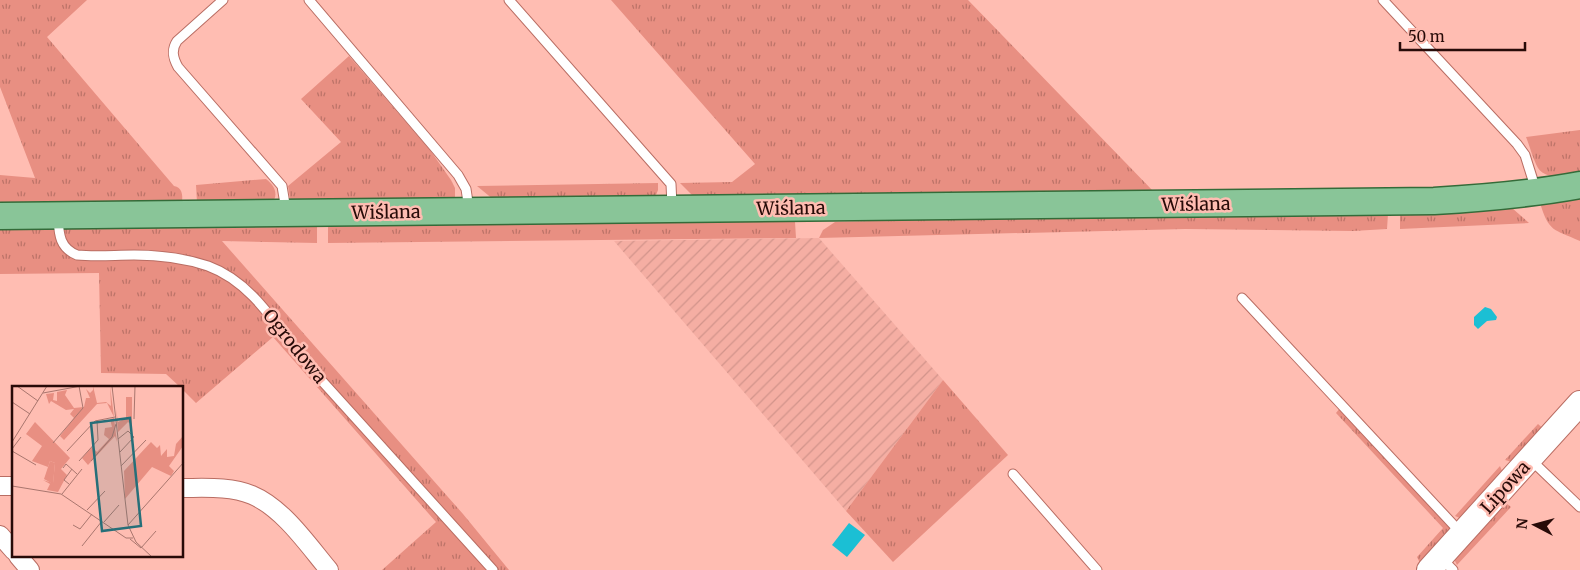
<svg xmlns="http://www.w3.org/2000/svg" width="1580" height="570" viewBox="0 0 1580 570" font-family="Merriweather,serif">
	<style>
		.industrial { fill: url(#industrial-furrows) }
		.grass { fill: url(#grass-tufts) }
		.water { fill: #1bbfd4 }
		.lines { fill: none; stroke-linecap: round; stroke-linejoin: round }
		.lane-casing { stroke: #b96d63; stroke-width: 11 }
		.street-casing { stroke: #b96d63; stroke-width: 20 }
		.secondary-casing { stroke: #b96d63; stroke-width: 26 }
		.primary-casing { stroke: #346b39; stroke-width: 29 }
		.lane { stroke: #fff; stroke-width: 9 }
		.street { stroke: #fff; stroke-width: 18 }
		.secondary { stroke: #fff; stroke-width: 24 }
		.primary { stroke: #89c598; stroke-width: 26 }
		.labels { text-anchor: middle; dominant-baseline: central; stroke-width: 5; stroke-linejoin: round; paint-order: stroke }
		.street-label { font-size: 18px; fill: #280b08; stroke: #ffbdb2 }
		.inset-road { fill: none; stroke: #a9766e; stroke-width: 1 }
		.view { fill: #266f79; fill-opacity: 0.15; stroke: #266f79; stroke-width: 2.5 }
		.inset-edge { fill: none; stroke: #280b08; stroke-width: 2.5 }
	</style>
	<defs>
		<pattern id="industrial-furrows" width="10" height="10" patternUnits="userSpaceOnUse" patternTransform="scale(1.25)"><rect width="10" height="10" fill="#f5aea3"/><path d="M-1 1l2-2M0 10L10 0M9 11l2-2" fill="none" stroke="#d2948b"/></pattern>
		<pattern id="grass-tufts" width="24" height="20" patternUnits="userSpaceOnUse" patternTransform="scale(1.25)"><rect width="24" height="20" fill="#e88f82"/><path d="M3 7l-1-3M5 7V3M7 7l1-3M15 17l-1-3M17 17v-4M19 17l1-3" fill="none" stroke="#bc7368"/></pattern>
	</defs>
	<rect width="100%" height="100%" fill="#ffbdb2"/>
	<polygon class="industrial" points="819,238 943,380 846,511 614,241"/>
	<g class="grass">
		<path d="M0,0H87L47,37L174,186C182,187 183,195 182,202L0,209V175L35,178L0,87Z"/>
		<polygon points="611,0 968,0 1153,191 696,199 680,183 732,182 755,164"/>
		<polygon points="349,56 430,150 451,180 455,188 455,197 450,203 291,204 288,186 341,142 301,99"/>
		<path d="M1580,130V175C1568,178 1546,180 1538,168C1533,159 1530,147 1526,137Z"/>
		<path d="M266,179C273,184 278,192 274,200L197,202L196,185Z"/>
		<polygon points="658,183 658,190 654,200 494,200 477,186"/>
		<path d="M1580,195V241C1553,229 1549,232 1540,203Z"/>
		<polygon points="1512,208 1529,223 1400,229 1400,215"/>
		<polygon points="1388,214 1387,229 1353,231 1185,229 819,238 823,230 835,222 970,218"/>
		<polygon points="648,220 795,222 796,238 328,243 328,226"/>
		<polygon points="153,225 317,226 317,243 222,241 463,514 509,570 382,570 436,522 273,337 196,403 183,390 182,388 180,387 166,374 101,373 99,273 0,274 0,227"/>
		<polygon points="943,380 1008,455 893,562 846,511"/>
		<polygon points="1340,408 1452,529 1420,563 1417,557 1443,528 1336,413"/>
		<polygon points="1538,424 1546,431 1516,463 1505,460"/>
		<polygon points="1500,466 1504,476 1460,518 1455,516"/>
		<polygon points="1506,503 1511,507 1457,565 1454,559"/>
	</g>
	<g class="water">
		<polygon points="1485,307 1491,309 1497,317 1496,320 1487,321 1478,329 1474,325 1474,317"/>
		<polygon points="849,523 865,535 847,557 832,545"/>
	</g>
	<g class="lines">
		<g class="lane-casing">
			<g id="lane">
				<path d="M223,0L177,41C171,50 173,58 178,67L282,186L286,210"/>
				<polyline points="309,0 458,175 466,189 469,209"/>
				<polyline points="509,0 671,184 672,206"/>
				<polyline points="1383,0 1517,144 1525,155 1536,190"/>
				<path d="M58,219C59,235 60,248 77,255C96,257 115,255 134,255C158,255 184,258 208,266C257,284 281,335 313,371C373,438 433,504 493,570"/>
				<polyline points="1242,298 1462,534"/>
				<polyline points="1530,459 1580,507"/>
				<polyline points="1013,474 1097,570"/>
				<polyline points="1441,558 1453,570"/>
			</g>
		</g>
		<g class="street-casing">
			<g id="street">
				<polyline points="0,486 14,486"/>
				<path d="M182,488C205,488 230,486 252,495C283,508 308,545 329,570"/>
				<polyline points="0,535 14,551"/>
				<polyline points="18,556 30,570"/>
			</g>
		</g>
		<g class="secondary-casing">
			<polyline id="secondary" points="1429,570 1580,403"/>
		</g>
		<g class="primary-casing">
			<path id="primary" d="M0,216L1434,201C1483,198 1532,194 1580,185"/>
		</g>
		<use href="#lane" class="lane"/>
		<use href="#street" class="street"/>
		<use href="#secondary" class="secondary"/>
		<use href="#primary" class="primary"/>
	</g>
	<g class="labels">
		<g class="street-label">
			<text transform="translate(1196 204) rotate(-1)">Wiślana</text>
			<text transform="translate(791 208) rotate(-1)">Wiślana</text>
			<text transform="translate(386 212) rotate(-1)">Wiślana</text>
			<text transform="translate(295 346) rotate(51)">Ogrodowa</text>
			<text transform="translate(1505 487) rotate(-48)">Lipowa</text>
		</g>
	</g>
	<g transform="translate(12 386)">
		<rect width="171" height="171" fill="#ffbdb2"/>
		<path d="M73,0H81L85,17L94,16L99,20L98,0L102,31L95,17L85,18L52,54L48,50L62,32L58,28L62,23L54,24L39,15L37,18L34,8L42,7L41,14L45,15V6L55,4L53,9L62,22L72,21L74,12H78L74,3L78,7L81,4V0ZM114,11H120V39L116,36L106,46L104,23L106,36L114,32ZM102,32L105,56L103,50L76,79L70,72L80,61L85,66L97,53L92,49L93,42L100,41L98,33ZM171,50V60L157,80L162,85L159,90L140,81L113,113L112,85L139,56L145,62L148,59L149,70L155,63V71L162,70L164,58ZM38,75L43,77L41,98L32,93Z" fill="#e88f82"/>
		<path d="M23,36L58,72L49,83L55,89L46,106L35,104L38,98L31,94L41,97L43,77L38,75L36,81L20,75L30,60L14,48Z" fill="#e88f82"/>
		<path class="inset-road" d="M5,0L26,15M100,0L116,139L124,156L140,171M31,7L69,0M0,16L18,28M122,33L123,0M106,53L116,45L122,51L108,66M0,56L35,0M41,57L71,22L67,0M0,63L9,51M0,65L24,79M55,65L83,35L103,31M67,75L86,54L85,34M79,75L100,51L104,38M109,80L134,54M51,82L54,78L65,88M57,98L52,94L60,83M0,100L49,108L114,152H121M50,108L70,83M75,124L93,105M92,136L107,119M61,139L68,143L80,128M116,139L172,76M118,153L129,162L144,145M70,160L90,135"/>
		<path class="view" d="M118,32L129,140L90,145L79,37Z"/>
		<rect width="171" height="171" class="inset-edge"/>
	</g>
	<g transform="translate(1535 525) rotate(276)" stroke="#ffbdb2" stroke-width="4" paint-order="stroke">
	<path d="M0-4L9 19L0 12L-9 19Z" fill="#280b08"/>
	<text y="-8" font-size="14" font-weight="bold" text-anchor="middle" fill="#280b08">N</text>
	</g>
	<path d="M1400 42v8h125v-8" fill="none" stroke="#280b08" stroke-width="2.5"/>
	<text x="1408" y="42" font-size="15" fill="#280b08" stroke="#ffbdb2" stroke-width="4" paint-order="stroke">50 m</text>
</svg>
